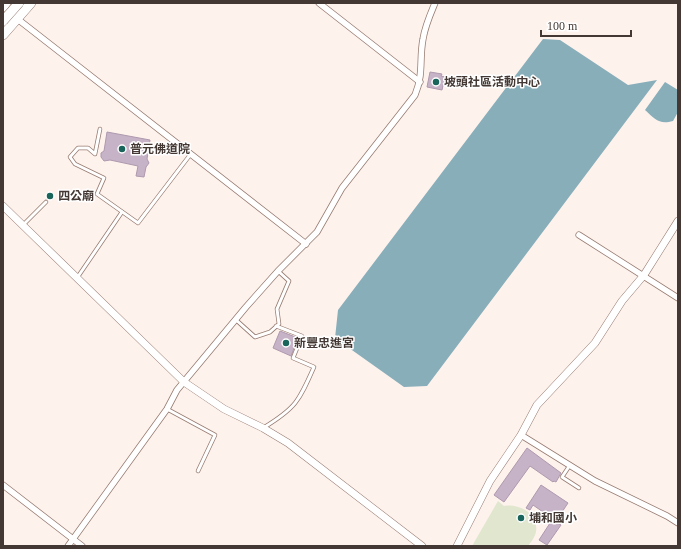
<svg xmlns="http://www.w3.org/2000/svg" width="681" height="549" viewBox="0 0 681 549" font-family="'Times New Roman','Noto Sans TC',serif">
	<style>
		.green { fill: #e0e7ce }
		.water { fill: #88aeba }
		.building { fill: #c7b3c7; stroke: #ae99ae }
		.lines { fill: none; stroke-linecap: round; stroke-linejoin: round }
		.service-casing { stroke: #967b71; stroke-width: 4.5 }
		.minor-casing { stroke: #967b71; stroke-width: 7 }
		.tertiary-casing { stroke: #967b71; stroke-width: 8 }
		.primary-casing { stroke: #967b71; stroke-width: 10 }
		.trunk-casing { stroke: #967b71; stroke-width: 10 }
		.service { stroke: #fff; stroke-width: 3 }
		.minor { stroke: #fff; stroke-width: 5.5 }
		.tertiary { stroke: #fff; stroke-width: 7 }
		.primary { stroke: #fff; stroke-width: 9 }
		.trunk { stroke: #fff; stroke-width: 9 }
		.trunk-bridge-casing { stroke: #967b71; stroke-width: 10; stroke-linecap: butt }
		.trunk-bridge { stroke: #fff; stroke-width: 9 }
		.poi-dot { fill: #19645b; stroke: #fff; stroke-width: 1.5 }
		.labels { text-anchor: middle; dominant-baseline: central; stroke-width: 3; stroke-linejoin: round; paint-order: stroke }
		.poi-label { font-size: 12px; font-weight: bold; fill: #433833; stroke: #fff; text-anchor: start }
	</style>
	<rect width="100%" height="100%" fill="#fef2ed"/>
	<path class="green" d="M498,501L504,506C519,503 539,514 536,532C535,537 531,542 528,546H472Z"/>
	<g class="water">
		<polygon points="543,39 560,40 628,85 657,80 427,386 404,387 335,338 338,310"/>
		<path d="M665,82L678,90V112L673,121C659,125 655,119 645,110Z"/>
	</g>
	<g class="building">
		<polygon points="430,72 442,74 441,76 445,77 442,90 427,87"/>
		<polygon points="107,132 150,140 147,159 149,163 146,167 144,177 136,176 138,166 110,160 104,161 101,157 101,153 104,151"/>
		<polygon points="280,331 298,338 291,356 273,348"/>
		<polygon points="527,448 561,473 556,482 554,481 553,482 530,466 504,502 494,495"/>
		<polygon points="541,485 568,503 556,521 533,505 530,510 526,508"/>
		<polygon points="552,520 561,525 547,545 539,540"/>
	</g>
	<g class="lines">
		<g class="service-casing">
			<g id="service">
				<polyline points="100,129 95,154 88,148 78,148 70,157 75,164 104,178 97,194 138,223 190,155"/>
				<polyline points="23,225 46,202"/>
				<polyline points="77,278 122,212"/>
				<polyline points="235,319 255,337 270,332 279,324 277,309 289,281 278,271"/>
				<polyline points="167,409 215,435 198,471"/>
				<path d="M263,428C296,408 299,401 314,367L293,358L302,336L276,326"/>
				<polyline points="570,465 562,477 579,488"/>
			</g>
		</g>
		<g class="minor-casing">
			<g id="minor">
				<polyline points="319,3 420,82"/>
				<polyline points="15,17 306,244"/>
				<polyline points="579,235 678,298"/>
				<polyline points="521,435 595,481 667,516 678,523"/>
				<polyline points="3,485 82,546"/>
				<path d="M68,546L167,409L177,390L246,307L278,271L317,232L342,188L415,95C424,73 419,60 423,39C425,26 430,15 435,3"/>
			</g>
		</g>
		<g class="tertiary-casing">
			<g id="tertiary">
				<polyline points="3,206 184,382 224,409 263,428 288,443 422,546"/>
				<polyline points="457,546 490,481 521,435 537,405 595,343 622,301 644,275 678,221"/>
			</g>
		</g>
		<g class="primary-casing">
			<polyline id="primary" points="3,35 31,3"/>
		</g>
		<g class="trunk-casing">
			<polyline id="trunk" points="3,7 6,3"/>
		</g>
		<use href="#service" class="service"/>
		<use href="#minor" class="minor"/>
		<use href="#tertiary" class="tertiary"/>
		<use href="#primary" class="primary"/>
		<use href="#trunk" class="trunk"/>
		<g class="trunk-bridge-casing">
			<polyline id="trunk-bridge" points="3,21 19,3"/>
		</g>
		<use href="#trunk-bridge" class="trunk-bridge"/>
	</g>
	<g class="poi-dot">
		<circle cx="436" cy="82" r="4"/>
		<circle cx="122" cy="149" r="4"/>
		<circle cx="50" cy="196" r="4"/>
		<circle cx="286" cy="343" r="4"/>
		<circle cx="521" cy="518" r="4"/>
	</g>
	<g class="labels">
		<g class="poi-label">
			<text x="444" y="82">坡頭社區活動中心</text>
			<text x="130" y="149">普元佛道院</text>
			<text x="58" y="196">四公廟</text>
			<text x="294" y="343">新豐忠進宮</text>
			<text x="529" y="518">埔和國小</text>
		</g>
	</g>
	<rect width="681" height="549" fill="none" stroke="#433833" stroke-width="8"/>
	<path d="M541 30v6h90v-6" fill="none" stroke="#433833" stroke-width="2"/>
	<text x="547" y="30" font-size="12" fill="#433833" stroke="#ffffff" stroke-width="3" paint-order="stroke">100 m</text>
</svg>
